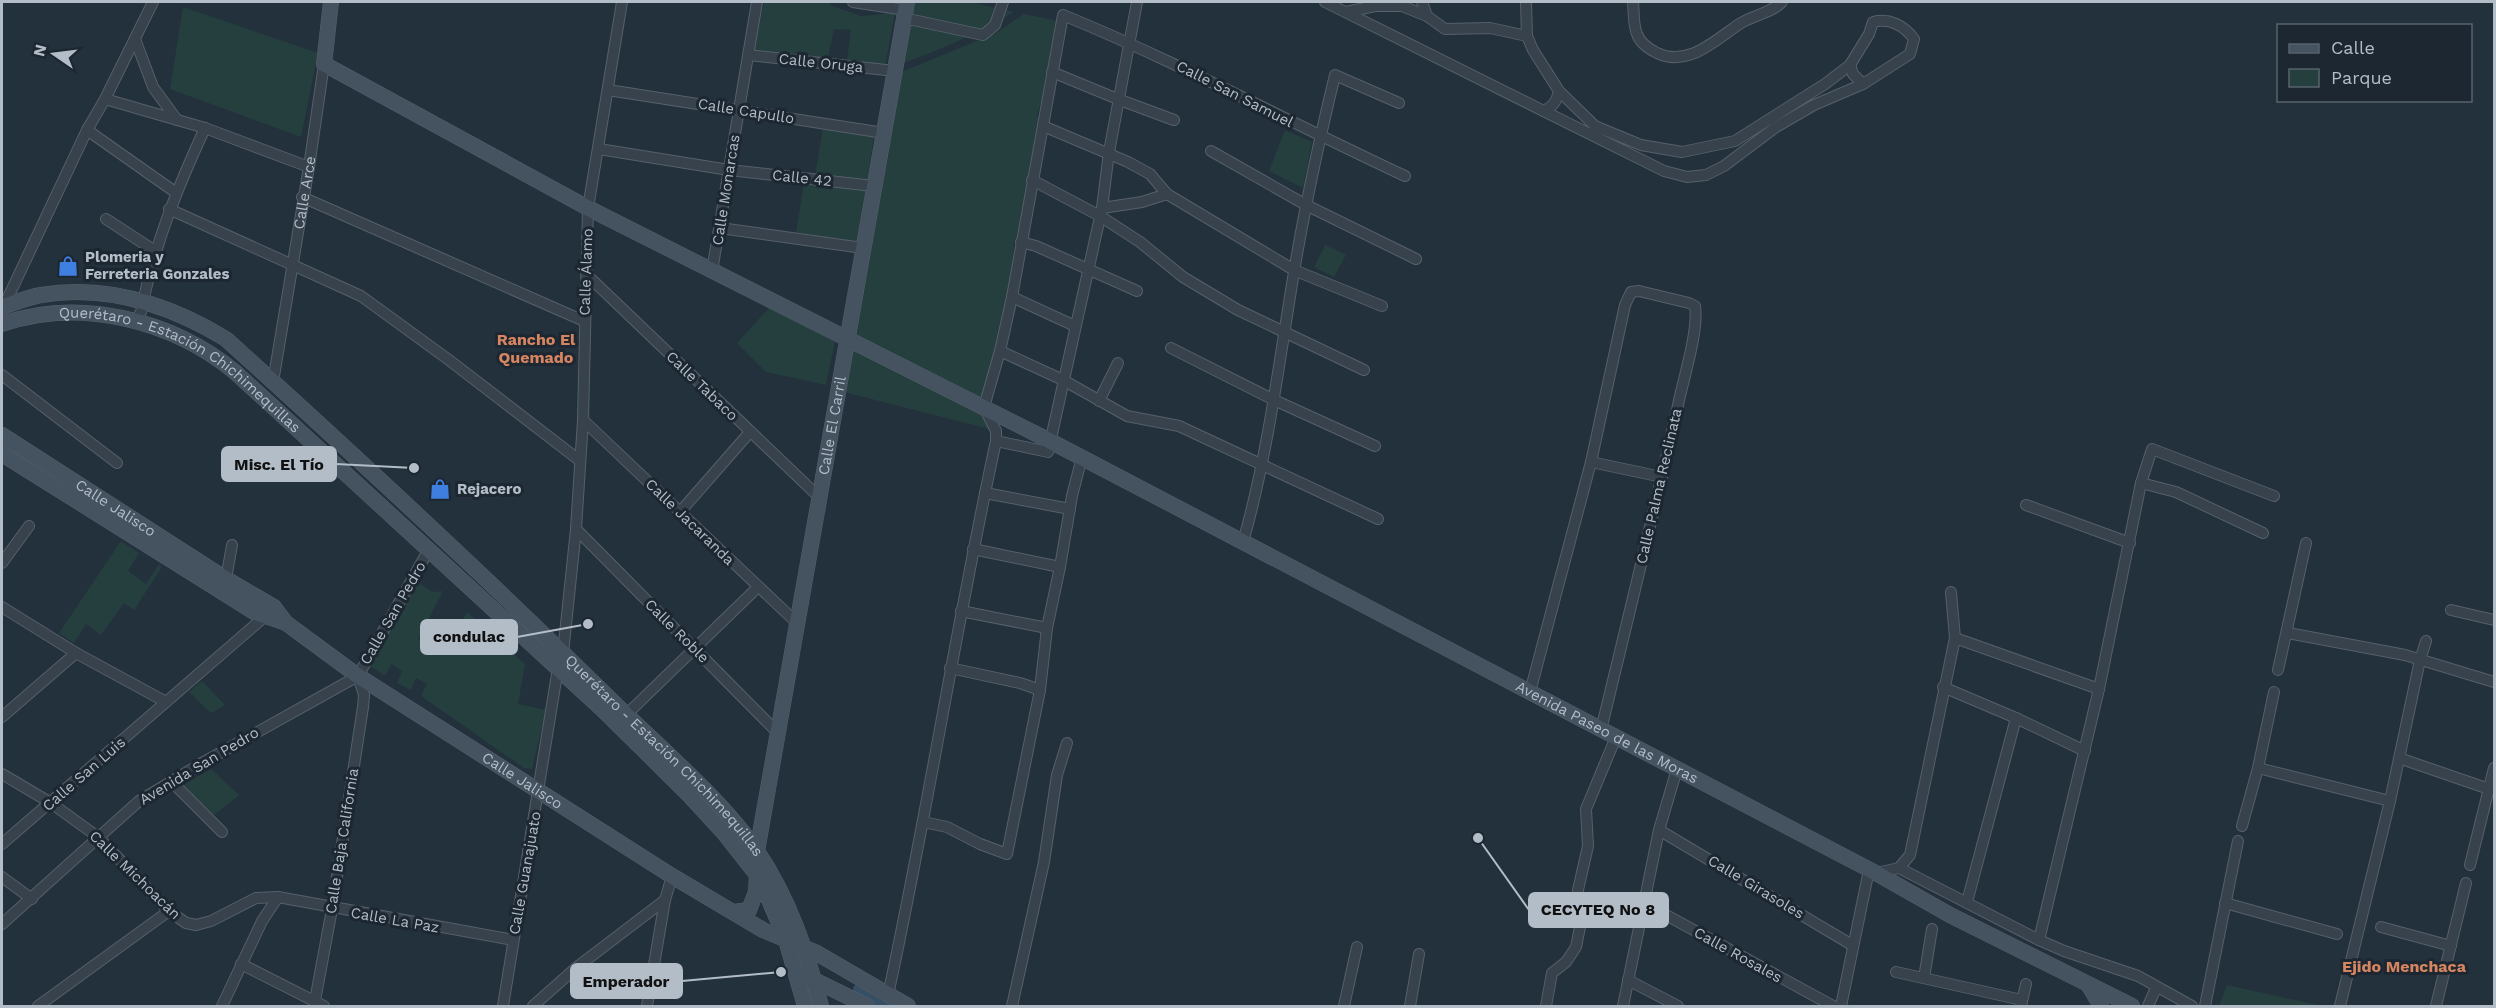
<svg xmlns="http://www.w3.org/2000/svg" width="2496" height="1008" viewBox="0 0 2496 1008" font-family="'Work Sans',sans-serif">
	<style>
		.green { fill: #253e3e }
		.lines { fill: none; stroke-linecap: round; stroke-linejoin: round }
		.canal { stroke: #364f64; stroke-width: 10 }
		.street-casing { stroke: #55606b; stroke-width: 12 }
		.secondary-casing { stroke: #55606b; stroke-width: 16 }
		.street { stroke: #37424d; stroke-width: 10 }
		.secondary { stroke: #455260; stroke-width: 15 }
		.labels { text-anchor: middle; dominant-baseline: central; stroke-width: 6; stroke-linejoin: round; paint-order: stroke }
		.street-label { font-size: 15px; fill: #b2bdc8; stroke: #1c2732 }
		.poi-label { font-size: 15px; font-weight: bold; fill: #b2bdc8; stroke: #1c2732; text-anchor: start }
		.neighbourhood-label { font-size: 16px; font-weight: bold; fill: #d58560; stroke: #1c2732 }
		.leader { fill: none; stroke: #b2bdc8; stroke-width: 2 }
		.callout-dot { fill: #b2bdc8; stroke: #1c2732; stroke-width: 2 }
		.callout { fill: #b2bdc8; stroke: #b2bdc8; stroke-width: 2 }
		.callout-label { font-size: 16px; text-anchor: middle; font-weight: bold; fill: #111 }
	</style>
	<rect width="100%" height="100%" fill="#23313d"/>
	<g class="green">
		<polygon points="764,2 831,2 830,5 861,16 895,13 885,66 847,60 851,30 834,29 828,58 753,51"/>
		<path d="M910,2H970L1014,12C977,33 941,51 899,64Z"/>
		<polygon points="183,7 318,53 301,137 170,89"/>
		<polygon points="1024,14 1058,21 1049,64 1051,73 1037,115 1042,126 1021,226 1014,243 1013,267 986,407 849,338 894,75 996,33"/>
		<polygon points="823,128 874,136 867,182 815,176"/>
		<polygon points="1285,130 1312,142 1303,188 1269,171"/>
		<polygon points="804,183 866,190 857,244 796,232"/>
		<polygon points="1325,245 1346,255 1334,277 1314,267"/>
		<polygon points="771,306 835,342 826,385 766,372 737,343"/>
		<polygon points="848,344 985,414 993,430 840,391"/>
		<polygon points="121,541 139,553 128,571 146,584 159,564 162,567 134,610 124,603 101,635 86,624 74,643 59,633"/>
		<polygon points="417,582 433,592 443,591 418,640 444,654 467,612 525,664 518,704 546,710 532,769 524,768 421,696 427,684 416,678 411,690 397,683 402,671 391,664 385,676 367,664"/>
		<polygon points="202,681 225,705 211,713 189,692"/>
		<polygon points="211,769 239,795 214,815 182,785"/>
		<polygon points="2227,985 2322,1006 2219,1006"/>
	</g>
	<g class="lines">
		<polyline class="canal" points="858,989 887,1006"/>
		<g class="street-casing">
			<g id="street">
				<polyline points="853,2 905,10"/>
				<path d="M1325,2L1664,171L1687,177L1706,175L1724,166L1776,127L1814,105L1863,84L1910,54L1914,39C1904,25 1889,18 1873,22L1869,34L1850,65L1825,84L1735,141L1682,152L1641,145L1595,126L1559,91L1533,50L1527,36L1526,2"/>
				<polyline points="1422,2 1427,16"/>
				<path d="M1633,2C1634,12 1633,25 1637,34C1640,43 1649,49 1657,53C1689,68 1716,39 1741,23C1754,15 1771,13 1782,2"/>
				<polyline points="1346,12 1375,6 1402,6 1427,16 1445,29 1490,28 1527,36"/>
				<polyline points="904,20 913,20 983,35 995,25 1003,2"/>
				<polyline points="135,39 153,87 177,120"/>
				<polyline points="748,55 895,71"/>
				<polyline points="1850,65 1853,74 1863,84"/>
				<polyline points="1052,72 1120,100 1174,120"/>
				<polyline points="608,90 884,133"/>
				<polyline points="105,99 205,128 309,167"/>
				<path d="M1543,111C1554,106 1556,102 1559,91"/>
				<polyline points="1043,126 1128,162 1150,174 1167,194 1294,270 1382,306"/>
				<polyline points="87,130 175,192"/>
				<polyline points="599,149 729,170 874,186"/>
				<polyline points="1211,151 1306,205 1416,259"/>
				<polyline points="1032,180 1100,216 1140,242 1183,277 1238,310 1364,370"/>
				<polyline points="302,197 584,321"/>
				<polyline points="1102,208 1142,202 1167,194"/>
				<polyline points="169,209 361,296 449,360 579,460"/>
				<polyline points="106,219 155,251"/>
				<polyline points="720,228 863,248"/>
				<polyline points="1021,242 1036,246 1137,291"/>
				<polyline points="712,271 757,2"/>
				<polyline points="586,274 819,497"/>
				<polyline points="1012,297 1075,326"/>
				<polyline points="4,306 87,130 105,99 153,2"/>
				<path d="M132,320L137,318L141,312C154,245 177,189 205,128"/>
				<polyline points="1171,348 1272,399 1375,446"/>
				<polyline points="1000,351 1063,380 1127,416 1179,426 1378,519"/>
				<polyline points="2,375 117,463"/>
				<path id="s1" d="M273,382L309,167L324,64"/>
				<polyline points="1099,401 1118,363"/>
				<polyline points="583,420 797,623"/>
				<polyline points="996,441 1048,452 1102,208 1109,152 1137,2"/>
				<polyline points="1591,462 1662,477"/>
				<polyline points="2141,483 2176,492 2263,533"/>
				<polyline points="985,493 1070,509"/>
				<polyline points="2026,505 2130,543"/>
				<polyline points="680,512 750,432"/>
				<polyline points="576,529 778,733"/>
				<path d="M1243,542C1268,454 1279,362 1294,272C1305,206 1319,141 1335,75L1399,103"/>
				<polyline points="973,549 1060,567"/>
				<polyline points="2,563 29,526"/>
				<polyline points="226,579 232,545"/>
				<polyline points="2,607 76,653 166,702"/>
				<polyline points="2451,610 2494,620"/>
				<polyline points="961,611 1047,628"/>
				<polyline points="2288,633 2405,655 2494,682"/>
				<polyline points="1955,638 2099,689"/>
				<polyline points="563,653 576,529 583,420 588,208 622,2"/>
				<polyline points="950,668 1020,683 1040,690"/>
				<polyline points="2278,670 2306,543"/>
				<polyline points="358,676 428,551"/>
				<polyline points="1943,687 2016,718 2085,751"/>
				<path d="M1530,692L1591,462L1625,305L1631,292L1639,291L1689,303L1695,306C1699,330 1683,380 1678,405C1654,514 1627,622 1601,730"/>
				<polyline points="626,715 758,587"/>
				<polyline points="2,717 76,653"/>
				<polyline points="2399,758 2489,789"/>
				<polyline points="2258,768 2390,801"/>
				<polyline points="2,774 51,803 98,837 169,911 186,923 196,925 211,921 256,898 278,897 513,940"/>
				<polyline points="171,781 222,832"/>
				<polyline points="923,822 947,827 980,844 1007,854 1040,690 1047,628 1060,567 1072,496 1082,457"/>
				<polyline points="2242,826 2258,768 2274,692"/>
				<polyline points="1659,830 1852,945"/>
				<polyline points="2,844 270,612"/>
				<polyline points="2470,865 2494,768"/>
				<polyline points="1899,868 2039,940 2064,951 2138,976 2192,1006"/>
				<polyline points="1876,873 1899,868 1910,855 1955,638 1951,592"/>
				<polyline points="2,877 32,899"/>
				<polyline points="1967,902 2016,718"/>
				<polyline points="1644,903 1833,1006"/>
				<polyline points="2225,903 2337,934"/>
				<polyline points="2,924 139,801 202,763 358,676"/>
				<polyline points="2381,927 2451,946"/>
				<polyline points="2039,940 2099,689 2141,483 2152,449 2274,496"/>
				<polyline points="241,964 324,1006"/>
				<polyline points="1896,972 2022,1000"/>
				<polyline points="1924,978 1932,929"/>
				<polyline points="1628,980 1678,1006"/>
				<path d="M888,995C928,811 956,625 996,441V431L984,407L1000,351L1012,297L1063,15C1180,63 1291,123 1405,176"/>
				<polyline points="38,1006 169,911"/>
				<polyline points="222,1006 262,921 278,897"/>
				<polyline points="314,1006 332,909 363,707 364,695 358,676"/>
				<polyline points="503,1006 558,668"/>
				<polyline points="533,1006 577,967 665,900 672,876"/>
				<polyline points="647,1006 665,900"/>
				<polyline points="1012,1006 1044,862 1057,775 1067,743"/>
				<polyline points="1344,1006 1357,947"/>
				<polyline points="1410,1006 1419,954"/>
				<polyline points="1546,1006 1552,973 1566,962 1576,947 1580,927 1578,890 1588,846 1586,809 1616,737"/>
				<polyline points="1623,1006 1659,830 1677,769"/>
				<polyline points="1841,1006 1869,870"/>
				<polyline points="2021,1006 2026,984"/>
				<polyline points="2148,1006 2156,988"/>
				<polyline points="2205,1006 2238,841"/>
				<polyline points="2340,1006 2390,801 2420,660 2426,641"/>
				<polyline points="2436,1006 2466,883"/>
			</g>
		</g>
		<g class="secondary-casing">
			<g id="secondary">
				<path id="s2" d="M331,2L324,64L588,208L1050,441L1876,873L1950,915L2132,1006"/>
				<path id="s3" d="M2,307C15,303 28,297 41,295C107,284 170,305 226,339C354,455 482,573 605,694C653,742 719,796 757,851C789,898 807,952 821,1006"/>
				<path id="s4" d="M2,324C80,297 172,320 235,372L602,709L689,795L724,833L757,875L767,895L786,940L805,1006"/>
				<path id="s5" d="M2,435L226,579L274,607L286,623L358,676L672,876L763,930L815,952L908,1006"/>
				<polyline points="2,454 254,612 286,623"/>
				<path id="s6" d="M757,851L907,2"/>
				<polyline points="733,912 749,910 756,892 757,875"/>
				<polyline points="808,977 867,1006"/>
				<polyline points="2089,986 2101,1006"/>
			</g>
		</g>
		<use href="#street" class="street"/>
		<use href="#secondary" class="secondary"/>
	</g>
	<defs>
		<g id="shop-bare" transform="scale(1.62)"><path d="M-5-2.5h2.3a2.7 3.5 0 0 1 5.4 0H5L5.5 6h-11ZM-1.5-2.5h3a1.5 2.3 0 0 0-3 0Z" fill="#3f7fe0" stroke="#1c2732" stroke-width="2.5" paint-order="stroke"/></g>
	</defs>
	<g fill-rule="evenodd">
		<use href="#shop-bare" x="68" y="266"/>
		<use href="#shop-bare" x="440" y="489"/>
	</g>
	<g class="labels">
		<g class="street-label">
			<text transform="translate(821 63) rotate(6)">Calle Oruga</text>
			<text transform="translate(1235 94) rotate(27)">Calle San Samuel</text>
			<text transform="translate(746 111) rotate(9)">Calle Capullo</text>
			<text transform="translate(802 178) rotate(6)">Calle 42</text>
			<text transform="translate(726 190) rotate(-81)">Calle Monarcas</text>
			<text stroke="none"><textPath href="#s1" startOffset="192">Calle Arce</textPath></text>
			<text transform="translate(586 272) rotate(-88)">Calle Álamo</text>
			<text stroke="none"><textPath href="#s4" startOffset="196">Querétaro - Estación Chichimequillas</textPath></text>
			<text transform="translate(702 386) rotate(44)">Calle Tabaco</text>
			<text stroke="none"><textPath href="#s6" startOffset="432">Calle El Carril</textPath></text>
			<text transform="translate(1659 486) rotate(-77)">Calle Palma Reclinata</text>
			<text stroke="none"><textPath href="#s5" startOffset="135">Calle Jalisco</textPath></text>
			<text transform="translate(690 522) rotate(44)">Calle Jacaranda</text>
			<text transform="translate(393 613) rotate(-60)">Calle San Pedro</text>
			<text transform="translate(677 631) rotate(45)">Calle Roble</text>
			<text stroke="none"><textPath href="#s2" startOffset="1509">Avenida Paseo de las Moras</textPath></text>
			<text stroke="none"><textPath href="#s3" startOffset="840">Querétaro - Estación Chichimequillas</textPath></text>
			<text transform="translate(199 766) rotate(-31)">Avenida San Pedro</text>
			<text transform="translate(84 774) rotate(-41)">Calle San Luis</text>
			<text stroke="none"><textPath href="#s5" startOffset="626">Calle Jalisco</textPath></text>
			<text transform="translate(342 841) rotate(-81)">Calle Baja California</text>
			<text transform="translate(525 873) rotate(-80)">Calle Guanajuato</text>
			<text transform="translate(135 875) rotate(44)">Calle Michoacán</text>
			<text transform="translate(1756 887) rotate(31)">Calle Girasoles</text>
			<text transform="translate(395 920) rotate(10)">Calle La Paz</text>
			<text transform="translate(1738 955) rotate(29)">Calle Rosales</text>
		</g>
		<g class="poi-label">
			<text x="85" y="257">Plomeria y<tspan x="85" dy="17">Ferreteria Gonzales</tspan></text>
			<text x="457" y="489">Rejacero</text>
		</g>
		<g class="neighbourhood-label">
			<text x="536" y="339">Rancho El<tspan x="536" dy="18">Quemado</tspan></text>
			<text x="2404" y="966">Ejido Menchaca</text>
		</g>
	</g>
	<path class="leader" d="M414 468L336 464M588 624L517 637M1478 838L1529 910M781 972L682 981"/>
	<g class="callout-dot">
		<circle cx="414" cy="468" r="6"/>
		<circle cx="588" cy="624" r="6"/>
		<circle cx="1478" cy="838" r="6"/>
		<circle cx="781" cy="972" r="6"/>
	</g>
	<g class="callout">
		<rect x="222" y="447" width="114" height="34" rx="6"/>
		<rect x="421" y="620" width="96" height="34" rx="6"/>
		<rect x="1529" y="893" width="139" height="34" rx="6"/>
		<rect x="571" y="964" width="111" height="34" rx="6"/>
	</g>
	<g class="callout-label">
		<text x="279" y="470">Misc. El Tío</text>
		<text x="469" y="642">condulac</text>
		<text x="1598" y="915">CECYTEQ No 8</text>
		<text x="626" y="987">Emperador</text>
	</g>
	<rect width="2496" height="1008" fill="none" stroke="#b2bdc8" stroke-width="6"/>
	<rect x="2277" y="24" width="195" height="78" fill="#1c2732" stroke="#58636e" stroke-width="1.5"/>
	<rect x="2289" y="44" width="30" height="9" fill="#455260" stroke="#58636e" stroke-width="1.5"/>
	<text x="2331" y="54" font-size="18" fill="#b2bdc8">Calle</text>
	<rect x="2289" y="69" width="30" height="18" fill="#253e3e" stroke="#58636e" stroke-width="1.5"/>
	<text x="2331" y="84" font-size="18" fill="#b2bdc8">Parque</text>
	<g transform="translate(54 54) rotate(284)" stroke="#1c2732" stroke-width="4.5" paint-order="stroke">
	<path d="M0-4.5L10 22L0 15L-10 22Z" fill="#b2bdc8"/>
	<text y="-9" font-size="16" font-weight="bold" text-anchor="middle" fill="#b2bdc8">N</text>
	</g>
</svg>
